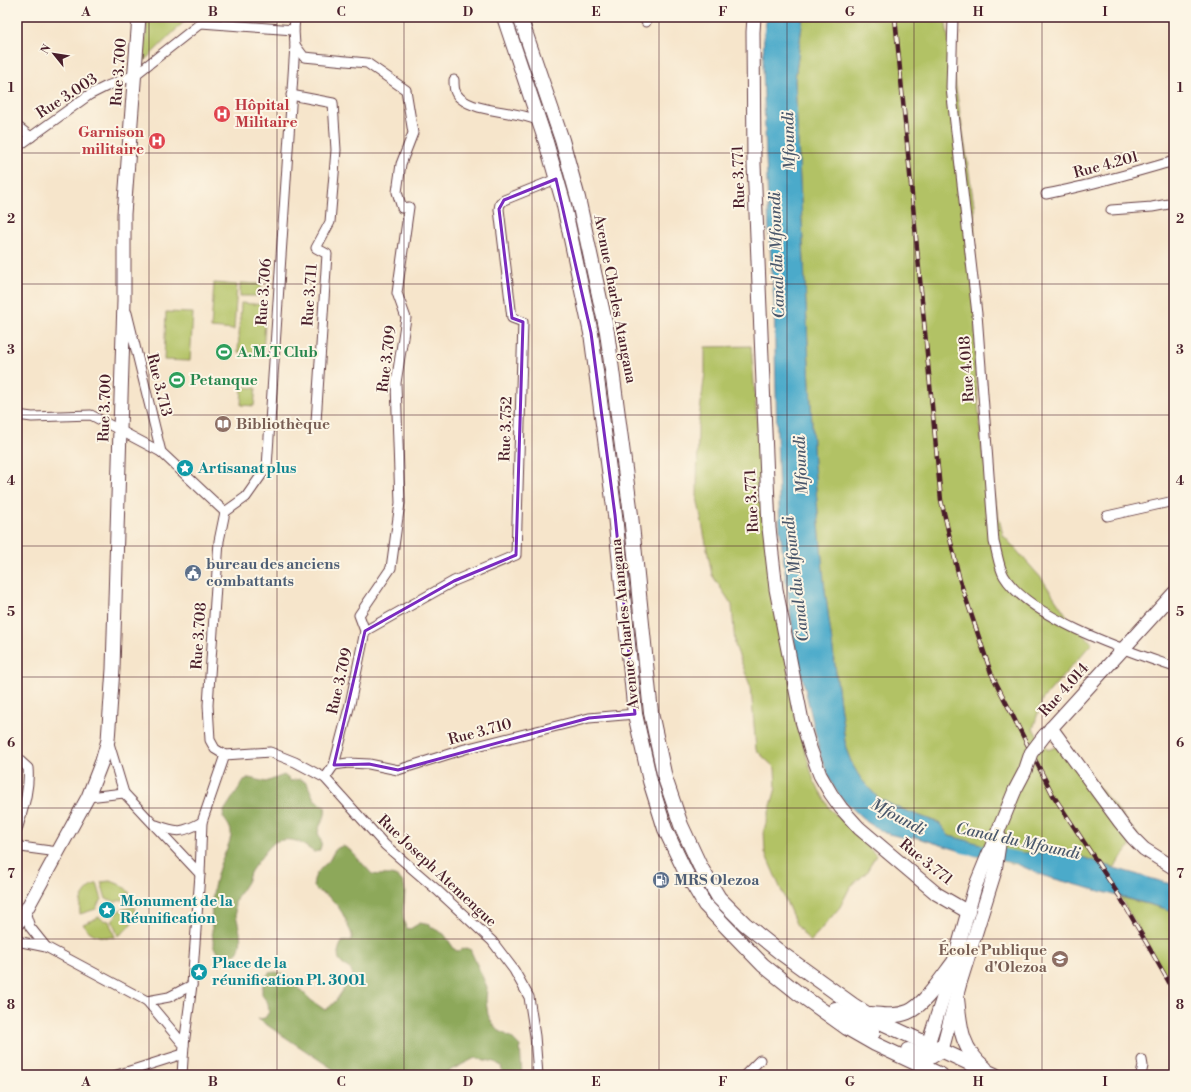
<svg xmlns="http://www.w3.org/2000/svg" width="1191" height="1092" viewBox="0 0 1191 1092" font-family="'Libre Bodoni',serif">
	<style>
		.green { fill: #b2c265; stroke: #7e7048 }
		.forest { fill: #8da85a; stroke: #6c6442 }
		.water { fill: #4baaca; stroke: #4a647a }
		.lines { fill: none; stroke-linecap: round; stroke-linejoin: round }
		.canal { stroke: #4baaca; stroke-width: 12 }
		.street-casing { stroke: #643d43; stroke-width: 11 }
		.secondary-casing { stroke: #643d43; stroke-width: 15 }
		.primary-casing { stroke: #643d43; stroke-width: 16 }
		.street { stroke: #fff; stroke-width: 9 }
		.secondary { stroke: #fff; stroke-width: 13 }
		.primary { stroke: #fff; stroke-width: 14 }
		.rail-casing { stroke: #4a1f2b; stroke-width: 4.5 }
		.rail { stroke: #fcf5e5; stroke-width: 3; stroke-dasharray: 9; stroke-linecap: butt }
		.secondary-bridge-casing { stroke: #643d43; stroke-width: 15; stroke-linecap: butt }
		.secondary-bridge { stroke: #fff; stroke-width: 13 }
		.marked { fill: none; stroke: #7b2cbf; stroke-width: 3; stroke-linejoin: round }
		.grid { fill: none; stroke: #4a1f2b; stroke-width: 1; stroke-opacity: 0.55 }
		.labels { text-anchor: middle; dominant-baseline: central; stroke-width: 4; stroke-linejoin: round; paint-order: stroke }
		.street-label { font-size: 15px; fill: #4a1f2b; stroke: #fcf5e5 }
		.health-label { font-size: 15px; font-weight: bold; fill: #be3a42; stroke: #fcf5e5; text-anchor: start }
		.leisure-label { font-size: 15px; font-weight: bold; fill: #27864d; stroke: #fcf5e5; text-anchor: start }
		.education-label { font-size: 15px; font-weight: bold; fill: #785e54; stroke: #fcf5e5; text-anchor: start }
		.culture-label { font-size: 15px; font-weight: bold; fill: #0d838f; stroke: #fcf5e5; text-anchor: start }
		.service-label { font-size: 15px; font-weight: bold; fill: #4e5e75; stroke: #fcf5e5; text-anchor: start }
		.water-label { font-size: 16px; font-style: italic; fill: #4a576b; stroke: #fcf5e5 }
		.neatline { fill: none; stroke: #4a1f2b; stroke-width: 1.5 }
		.grid-label { font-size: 13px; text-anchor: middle; font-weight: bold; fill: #4a1f2b }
	</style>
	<rect width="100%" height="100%" fill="#fcf5e5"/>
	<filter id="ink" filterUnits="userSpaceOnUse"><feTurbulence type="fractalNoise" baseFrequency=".025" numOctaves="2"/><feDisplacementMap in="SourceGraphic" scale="8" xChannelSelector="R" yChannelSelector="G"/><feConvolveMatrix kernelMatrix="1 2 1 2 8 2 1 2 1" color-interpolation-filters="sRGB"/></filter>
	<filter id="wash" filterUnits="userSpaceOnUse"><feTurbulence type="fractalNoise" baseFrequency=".012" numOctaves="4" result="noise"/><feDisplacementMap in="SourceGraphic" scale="16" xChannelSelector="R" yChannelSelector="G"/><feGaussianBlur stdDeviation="0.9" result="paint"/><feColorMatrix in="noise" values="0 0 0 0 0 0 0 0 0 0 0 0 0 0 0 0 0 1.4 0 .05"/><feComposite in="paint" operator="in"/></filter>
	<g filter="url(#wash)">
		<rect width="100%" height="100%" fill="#f6e5cb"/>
		<g class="green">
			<polygon points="147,17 189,17 144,61"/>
			<polygon points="803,17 945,17 974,205 976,377 982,449 1003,535 1042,579 1069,619 1092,643 1042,700 1033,729 1048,750 1063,744 1138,835 1114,868 1070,853 1021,853 1017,864 977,856 980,844 949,836 939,823 896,807 878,798 861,779 852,764 846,749 824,582 814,466 795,80"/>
			<polygon points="214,283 237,285 234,330 211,328"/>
			<polygon points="240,283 261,284 261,296 240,296"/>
			<polygon points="241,303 266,305 263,354 238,352"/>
			<polygon points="166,312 193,313 190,361 164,360"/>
			<polygon points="751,346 761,470 795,717 814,781 830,809 876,855 866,873 850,887 840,907 810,942 796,924 765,853 764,830 776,788 775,768 756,750 751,688 735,645 732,605 712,575 697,497 698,426 705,373 705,347"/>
			<polygon points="242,387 256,388 254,406 241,405"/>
			<path d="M110,881C120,884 127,887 132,897L115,902L112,900L106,899L101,882Z"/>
			<path d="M97,883L102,900L98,904L96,909L80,914C78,899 85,890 97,883Z"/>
			<polygon points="1120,897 1174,911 1174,991"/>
			<path d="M135,906C136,920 129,929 118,936L112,920L116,916L118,911Z"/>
			<path d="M99,917L103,920L109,921L115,937C102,938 90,936 83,924Z"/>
		</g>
		<g class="forest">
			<path d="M284,775L291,781L300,779L307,783L314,799L325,807C327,820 319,822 318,833C321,840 323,844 319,851L314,852C309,849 304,845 299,842C292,839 281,839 275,842C269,846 256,864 251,871C249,874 249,878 247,882C243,889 237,895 235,903C233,916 250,947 233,955C225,958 219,953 214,948C210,921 210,895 219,868C222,857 229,847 231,836C232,828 227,823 223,817L224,811L244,780L249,778L266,782Z"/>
			<path d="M343,846L350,850L372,874C380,876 389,873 397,877C410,884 403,901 403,912C403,918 404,922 406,928L410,929L420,923L430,925L431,927L444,934L455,950L458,951L466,948L470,949L487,987L486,1001L488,1015L492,1023L498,1030L512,1038L520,1046L522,1075H503L501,1066L495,1062L475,1058L447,1072L416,1075H342L258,1019L265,1018L269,1012L268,1003L262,995V988L265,978L269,973L276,972L284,974L312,1001L325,1010C337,1004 342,988 352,979C352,977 353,974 352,972C351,969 348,968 345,966C336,961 337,950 342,942L352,940C353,934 350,931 348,926C344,914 338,905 329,897C326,894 322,894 318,891C307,883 319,869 327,863C334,856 331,849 343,846Z"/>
		</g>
		<g class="water">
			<polygon points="767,17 803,17 795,80 814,466 824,582 846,749 852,764 861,779 878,798 896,807 939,823 949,836 981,844 977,856 915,837 909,839 885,833 867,822 841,798 833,786 821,757 794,641 780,532 777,438 774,301 769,232 765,131 763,65 764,33"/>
			<polygon points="1021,853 1070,853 1114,868 1174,885 1174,911 1044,876 1017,864"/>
		</g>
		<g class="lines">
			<polyline class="canal" points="963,847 1034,861"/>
		</g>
	</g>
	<g filter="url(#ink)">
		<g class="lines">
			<g class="street-casing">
				<g id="street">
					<path d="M953,17L951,88L977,314L994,542C997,552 999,568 1004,576C1030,619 1128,651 1174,667"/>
					<polyline points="646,22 646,17"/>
					<polyline points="295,45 304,57 367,63 406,90 413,133 401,164 397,192 402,208 409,207 397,293 406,318 396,383 400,503 391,568 359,615 365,631 350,704 334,765 325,778"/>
					<path d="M454,80C454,87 454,93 460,98C477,113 516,110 539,121"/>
					<polyline points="291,95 333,103 336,150 330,222 316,248 327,254 316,422"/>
					<polyline points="17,126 31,137"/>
					<polyline points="17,147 89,95 107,86 135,75 201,23 294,30"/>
					<path d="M1046,194C1089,186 1132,173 1174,161"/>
					<polyline points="1111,210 1152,207 1174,203"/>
					<polyline points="127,313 161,452"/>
					<polyline points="17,415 32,417 91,415 161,452 225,512 246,497 267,467 295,45 294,30 295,17"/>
					<polyline points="1107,516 1174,501"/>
					<polyline points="365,631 454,581 516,555 523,322 512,318 499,209 500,204 504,200 556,179"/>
					<polyline points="108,740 124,793 200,874"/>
					<polyline points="225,755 215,749 210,740 208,705 219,541 225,512"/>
					<path d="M17,758L28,768C30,789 23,809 17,830"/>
					<polyline points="334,765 348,763 369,764 398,770 465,749 589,718 635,714"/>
					<polyline points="88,797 124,793"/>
					<path d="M156,825C178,833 182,833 202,822"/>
					<polyline points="17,844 21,847 58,852"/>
					<polyline points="25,912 30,927 46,947 147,1001 169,997 192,985"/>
					<polyline points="17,941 46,947"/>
					<polyline points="147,1001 184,1045"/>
					<polyline points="117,1075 183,1054"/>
					<polyline points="182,1075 184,1045 192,985 200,874 202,822 225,755 270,752 295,762 325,778 385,845 437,890 492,941 514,970 529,997 535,1036 538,1075"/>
					<polyline points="745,1075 760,1060"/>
					<polyline points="1141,1075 1143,1066 1142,1060"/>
				</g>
			</g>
			<g class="secondary-casing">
				<g id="secondary">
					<polyline points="754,17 753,32 754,164 769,528 776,589 802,721 810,748 820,775 831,794 841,808 859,828 937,894 968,912"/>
					<polyline points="1051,728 1120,822 1133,838 1144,849 1174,868"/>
					<polyline points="1044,736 1174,593"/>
					<polyline points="17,924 25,912 88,797 102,761 108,740 113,669 120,429 124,301 124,214 139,17"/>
					<polyline points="928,1044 949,979 975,887 1015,790"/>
					<polyline points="942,1050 960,983 995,871 1000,838"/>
				</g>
			</g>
			<g class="primary-casing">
				<g id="primary">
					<polyline points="504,17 546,142 563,201 591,333 615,515 635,714 650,781 665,829 685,871 705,905 763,965 798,993 847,1028 875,1044 941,1075"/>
					<polyline points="520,17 562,140 578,198 607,332 631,515 651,713 665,778 681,825 700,866 719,898 745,924 781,953 853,1005 880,1022 995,1075"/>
					<path d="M957,998C960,1027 961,1049 985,1068"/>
					<polyline points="835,1009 873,1033"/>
					<path d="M871,1014C883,1015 896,1017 908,1012C924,1006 943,976 954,962"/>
					<polyline points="908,1050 929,1058 942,1050"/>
				</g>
			</g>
			<use href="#street" class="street"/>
			<use href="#secondary" class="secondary"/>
			<use href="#primary" class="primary"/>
			<g class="rail-casing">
				<polyline id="rail" points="895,17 941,500 960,581 991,673 1053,795 1120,897 1174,991"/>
			</g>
			<use href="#rail" class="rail"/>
			<g class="secondary-bridge-casing">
				<polyline id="secondary-bridge" points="1015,790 1025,771 1031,753 1044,736"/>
			</g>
			<use href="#secondary-bridge" class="secondary-bridge"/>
		</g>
	</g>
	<path class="marked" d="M556,179L591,333L615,515L635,714L589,718L398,770L369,764L334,765L365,631L454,581L516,555L523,322L512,318L499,209L504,200Z"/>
	<path class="grid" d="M149,17V1075M277,17V1075M404,17V1075M532,17V1075M659,17V1075M787,17V1075M914,17V1075M1042,17V1075M17,153H1174M17,284H1174M17,415H1174M17,546H1174M17,677H1174M17,808H1174M17,939H1174"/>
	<defs>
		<g id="hospital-disc" transform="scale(0.9)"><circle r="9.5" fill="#e0444e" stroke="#fcf5e5"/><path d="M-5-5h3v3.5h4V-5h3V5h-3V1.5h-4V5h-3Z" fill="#fff"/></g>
		<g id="stadium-disc" transform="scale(0.9)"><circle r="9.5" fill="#2e9e5b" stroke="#fcf5e5"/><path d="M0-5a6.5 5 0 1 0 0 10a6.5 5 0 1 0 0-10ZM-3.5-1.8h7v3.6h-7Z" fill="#fff"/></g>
		<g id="library-disc" transform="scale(0.9)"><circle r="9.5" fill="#8d6e63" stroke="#fcf5e5"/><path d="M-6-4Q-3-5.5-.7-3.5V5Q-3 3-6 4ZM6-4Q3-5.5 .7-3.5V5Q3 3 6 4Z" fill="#fff"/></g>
		<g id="sight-disc" transform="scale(0.9)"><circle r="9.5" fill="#0f9aa8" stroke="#fcf5e5"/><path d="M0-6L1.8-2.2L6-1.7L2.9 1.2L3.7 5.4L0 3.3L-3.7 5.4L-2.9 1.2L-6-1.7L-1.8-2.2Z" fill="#fff"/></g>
		<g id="civic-disc" transform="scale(0.9)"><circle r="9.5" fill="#5c6f8a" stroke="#fcf5e5"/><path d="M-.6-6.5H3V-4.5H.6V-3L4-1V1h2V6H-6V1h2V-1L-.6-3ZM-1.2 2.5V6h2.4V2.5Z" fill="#fff"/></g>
		<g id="fuel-disc" transform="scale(0.9)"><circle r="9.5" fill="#5c6f8a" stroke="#fcf5e5"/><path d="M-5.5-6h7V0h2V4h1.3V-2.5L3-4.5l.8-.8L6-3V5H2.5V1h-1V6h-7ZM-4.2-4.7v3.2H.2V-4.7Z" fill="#fff"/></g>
		<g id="school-disc" transform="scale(0.9)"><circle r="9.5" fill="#8d6e63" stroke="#fcf5e5"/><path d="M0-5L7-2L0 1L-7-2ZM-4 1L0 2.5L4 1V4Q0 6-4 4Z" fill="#fff"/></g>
	</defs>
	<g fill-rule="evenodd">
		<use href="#hospital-disc" x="222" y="114"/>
		<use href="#hospital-disc" x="157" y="141"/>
		<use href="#stadium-disc" x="224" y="352"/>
		<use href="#stadium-disc" x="177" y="380"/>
		<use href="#library-disc" x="223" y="424"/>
		<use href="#sight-disc" x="185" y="468"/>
		<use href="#civic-disc" x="193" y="573"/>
		<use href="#fuel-disc" x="661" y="880"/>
		<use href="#sight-disc" x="107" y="910"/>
		<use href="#school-disc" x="1060" y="959"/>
		<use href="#sight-disc" x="199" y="972"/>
	</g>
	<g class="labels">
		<g class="street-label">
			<text transform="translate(119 72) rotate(-86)">Rue 3.700</text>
			<text transform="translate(67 96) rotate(-33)">Rue 3.003</text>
			<text transform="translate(1106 165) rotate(-15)">Rue 4.201</text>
			<text transform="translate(739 177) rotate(-92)">Rue 3.771</text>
			<text transform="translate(264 292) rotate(-86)">Rue 3.706</text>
			<text transform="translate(310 295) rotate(-86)">Rue 3.711</text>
			<text transform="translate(615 299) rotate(79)">Avenue Charles Atangana</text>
			<text transform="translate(387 359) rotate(-83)">Rue 3.709</text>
			<text transform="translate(967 369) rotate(-94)">Rue 4.018</text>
			<text transform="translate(159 385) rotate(76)">Rue 3.713</text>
			<text transform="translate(105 408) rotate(-88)">Rue 3.700</text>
			<text transform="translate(506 429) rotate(-88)">Rue 3.752</text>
			<text transform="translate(752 501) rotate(-93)">Rue 3.771</text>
			<text transform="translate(625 624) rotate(-96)">Avenue Charles Atangana</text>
			<text transform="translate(199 636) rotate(-86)">Rue 3.708</text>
			<text transform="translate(340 681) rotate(-77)">Rue 3.709</text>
			<text transform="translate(1064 690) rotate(-48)">Rue 4.014</text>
			<text transform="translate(480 732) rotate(-15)">Rue 3.710</text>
			<text transform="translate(926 862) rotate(39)">Rue 3.771</text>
			<text transform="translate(437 871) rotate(43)">Rue Joseph Atemengue</text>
		</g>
		<g class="health-label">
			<text x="235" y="105">Hôpital<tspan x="235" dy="17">Militaire</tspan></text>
			<text x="144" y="132" text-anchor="end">Garnison<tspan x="144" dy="17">militaire</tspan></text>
		</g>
		<g class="leisure-label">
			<text x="237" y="352">A.M.T Club</text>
			<text x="190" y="380">Petanque</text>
		</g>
		<g class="education-label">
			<text x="236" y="424">Bibliothèque</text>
			<text x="1047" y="950" text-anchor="end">École Publique<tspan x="1047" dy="17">d'Olezoa</tspan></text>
		</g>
		<g class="culture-label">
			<text x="198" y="468">Artisanat plus</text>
			<text x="120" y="901">Monument de la<tspan x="120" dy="17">Réunification</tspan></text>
			<text x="212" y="963">Place de la<tspan x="212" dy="17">réunification Pl. 3001</tspan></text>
		</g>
		<g class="service-label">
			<text x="206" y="564">bureau des anciens<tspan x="206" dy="17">combattants</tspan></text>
			<text x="674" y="880">MRS Olezoa</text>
		</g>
		<g class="water-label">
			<text transform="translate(789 141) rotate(-92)">Mfoundi</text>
			<text transform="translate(777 255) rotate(-92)">Canal du Mfoundi</text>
			<text transform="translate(801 465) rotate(-93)">Mfoundi</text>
			<text transform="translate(796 579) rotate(-97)">Canal du Mfoundi</text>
			<text transform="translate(898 817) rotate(28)">Mfoundi</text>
			<text transform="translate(1018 841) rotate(12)">Canal du Mfoundi</text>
		</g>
	</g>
	<rect width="1191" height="1092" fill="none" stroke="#fcf5e5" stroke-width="44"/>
	<g transform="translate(54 54) rotate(300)" stroke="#fcf5e5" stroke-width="3" paint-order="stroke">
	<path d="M0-3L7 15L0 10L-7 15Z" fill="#4a1f2b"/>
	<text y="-6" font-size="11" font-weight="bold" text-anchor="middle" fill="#4a1f2b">N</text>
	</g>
	<rect x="22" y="22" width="1147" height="1048" class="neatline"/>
	<g class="grid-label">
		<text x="86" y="16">A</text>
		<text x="213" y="16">B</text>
		<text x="341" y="16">C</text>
		<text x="468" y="16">D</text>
		<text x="596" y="16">E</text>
		<text x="723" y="16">F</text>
		<text x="850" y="16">G</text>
		<text x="978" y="16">H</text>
		<text x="1105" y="16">I</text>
		<text x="11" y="92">1</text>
		<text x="1180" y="92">1</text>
		<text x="11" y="223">2</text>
		<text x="1180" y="223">2</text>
		<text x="11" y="354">3</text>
		<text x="1180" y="354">3</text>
		<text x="11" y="485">4</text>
		<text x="1180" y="485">4</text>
		<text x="11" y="616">5</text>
		<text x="1180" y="616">5</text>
		<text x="11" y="747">6</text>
		<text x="1180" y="747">6</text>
		<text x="11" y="878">7</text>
		<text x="1180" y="878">7</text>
		<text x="11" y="1009">8</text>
		<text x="1180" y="1009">8</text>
		<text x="86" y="1086">A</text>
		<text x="213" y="1086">B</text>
		<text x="341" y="1086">C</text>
		<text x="468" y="1086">D</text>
		<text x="596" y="1086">E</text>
		<text x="723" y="1086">F</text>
		<text x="850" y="1086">G</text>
		<text x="978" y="1086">H</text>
		<text x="1105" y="1086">I</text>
	</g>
</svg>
